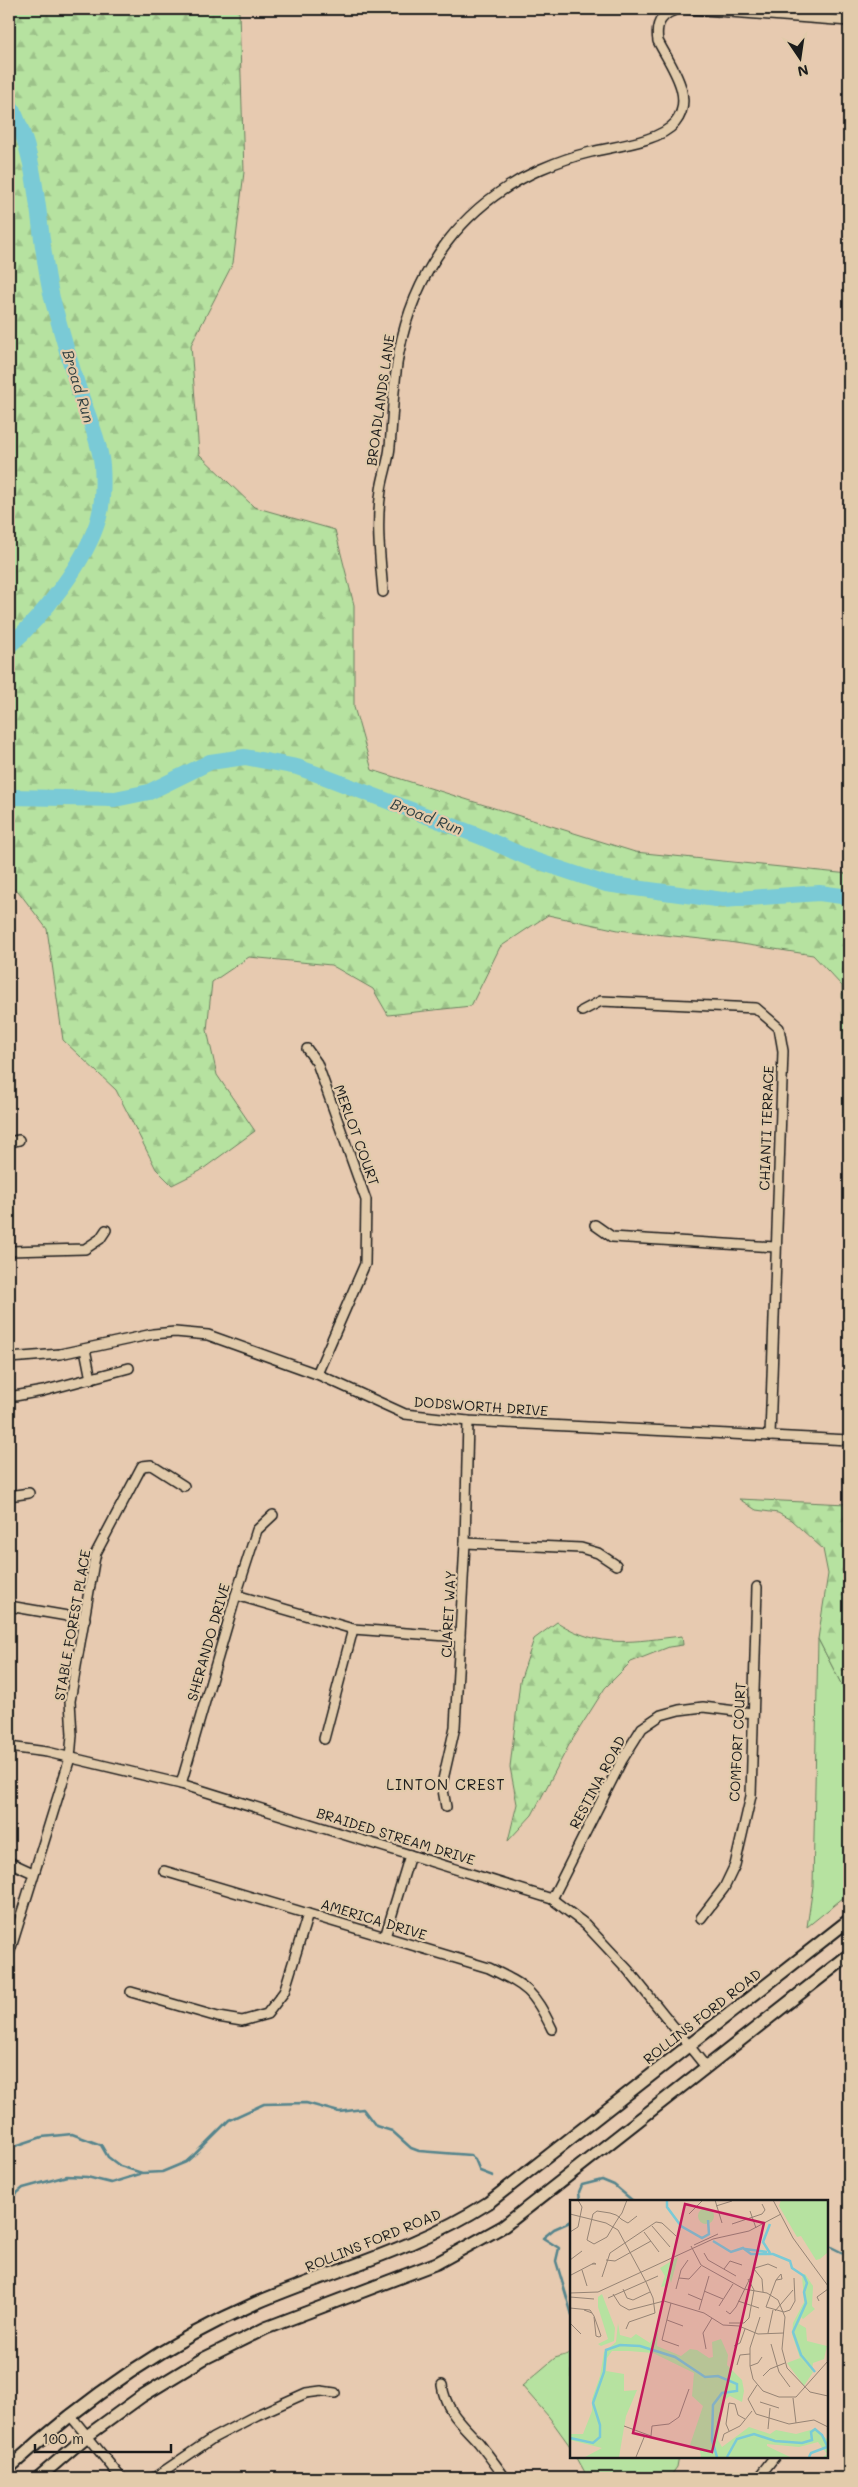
<svg xmlns="http://www.w3.org/2000/svg" width="858" height="2487" viewBox="0 0 858 2487" font-family="Mali,sans-serif">
	<style>
		.green { fill: #b6e2a0; stroke: #697f5e }
		.forest { fill: url(#forest-firs); stroke: #697f5e }
		.lines { fill: none; stroke-linecap: round; stroke-linejoin: round }
		.stream { stroke: #54848c; stroke-width: 2.5 }
		.river { stroke: #7acad6; stroke-width: 16 }
		.minor-casing { stroke: #1c1c1c; stroke-width: 12 }
		.secondary-casing { stroke: #1c1c1c; stroke-width: 15 }
		.minor { stroke: #e2cbab; stroke-width: 9 }
		.secondary { stroke: #e2cbab; stroke-width: 11 }
		.labels { text-anchor: middle; dominant-baseline: central; stroke-width: 4.5; stroke-linejoin: round; paint-order: stroke }
		.street-label { font-size: 14px; fill: #1c1c1c; stroke: #e2cbab }
		.water-label { font-size: 15px; font-style: italic; fill: #2f3f41; stroke: #e2cbab }
		.neighbourhood-label { font-size: 15px; letter-spacing: 1px; fill: #1c1c1c; stroke: #e2cbab }
		.inset-river { fill: none; stroke: #7acad6; stroke-width: 2.5 }
		.inset-road { fill: none; stroke: #968475; stroke-width: 1 }
		.view { fill: #c2185b; fill-opacity: 0.15; stroke: #c2185b; stroke-width: 2.5 }
		.inset-edge { fill: none; stroke: #1c1c1c; stroke-width: 2.5 }
	</style>
	<defs>
		<pattern id="forest-firs" width="22" height="20" patternUnits="userSpaceOnUse" patternTransform="scale(1.25)"><rect width="22" height="20" fill="#b6e2a0"/><path d="M5 1l3.5 6h-7zM16 11l3.5 6h-7z" fill="#9cc189"/></pattern>
	</defs>
	<rect width="100%" height="100%" fill="#e7cab0"/>
	<filter id="ink" filterUnits="userSpaceOnUse"><feTurbulence type="fractalNoise" baseFrequency=".02" numOctaves="2"/><feDisplacementMap in="SourceGraphic" scale="10" xChannelSelector="R" yChannelSelector="G"/><feConvolveMatrix kernelMatrix="1 2 1 2 8 2 1 2 1" color-interpolation-filters="sRGB"/></filter>
	<g filter="url(#ink)">
		<g class="green">
			<polygon points="818,1639 849,1699 849,1893 807,1927 813,1886"/>
			<polygon points="572,2353 572,2449 549,2417 522,2386 555,2358"/>
			<polygon points="576,2456 679,2456 677,2467 669,2478 588,2478"/>
		</g>
		<g class="forest">
			<polygon points="9,9 232,9 239,12 244,172 233,263 191,345 199,454 254,507 335,530 354,605 354,707 372,770 635,852 849,874 849,1124 843,1124 842,986 813,955 729,942 618,930 548,915 500,947 471,1006 388,1015 373,989 331,965 249,957 212,982 207,1030 217,1075 255,1131 200,1171 172,1185 156,1169 116,1090 63,1040 47,929 18,891 9,886"/>
			<polygon points="739,1499 847,1504 849,1514 849,1699 818,1639 828,1574 823,1549 791,1520 778,1513 756,1510"/>
			<path d="M557,1622C601,1650 634,1641 682,1636L683,1645L669,1647L631,1662L605,1688L569,1745L532,1815L508,1841L517,1804L510,1767L520,1681L534,1639Z"/>
		</g>
		<g class="lines">
			<g class="stream">
				<polyline points="9,2148 42,2137 72,2134 101,2145 108,2157 120,2166 142,2173 162,2172 186,2162 195,2154 229,2120 264,2104 306,2103 339,2112 363,2109 376,2126 392,2131 411,2148 419,2151 470,2155 475,2159 480,2171 493,2176"/>
				<polyline points="9,2200 23,2188 67,2176 87,2177 111,2183 140,2174"/>
				<polyline points="580,2201 579,2192 582,2185 602,2180 614,2185 633,2201"/>
				<polyline points="572,2221 554,2229 543,2238 559,2248 556,2261 572,2315"/>
				<polyline points="827,2245 849,2256"/>
			</g>
			<g class="river">
				<path d="M9,103C42,162 36,233 52,298C61,331 70,363 81,396C89,418 99,441 102,465C103,481 103,502 99,517C87,561 42,617 9,646"/>
				<polyline points="9,797 115,799 149,792 210,762 245,757 297,767 325,777 479,836 531,859 606,884 723,900 819,893 849,897"/>
			</g>
			<g class="minor-casing">
				<g id="minor">
					<polyline points="689,9 849,21"/>
					<path d="M383,592C380,557 376,524 381,490C383,475 389,461 390,446C393,415 393,382 399,352C415,269 463,204 541,169C557,162 574,156 591,152C615,146 659,142 675,123C696,97 670,65 658,41C655,23 662,13 679,9"/>
					<polyline points="582,1011 601,1001 756,1008 779,1028 783,1051 770,1436"/>
					<polyline points="307,1049 317,1063 366,1200 365,1264 317,1374"/>
					<polyline points="9,1142 19,1140"/>
					<polyline points="595,1225 612,1237 775,1247"/>
					<polyline points="9,1251 85,1249 100,1239 106,1230"/>
					<polyline points="85,1349 91,1379"/>
					<polyline points="9,1358 60,1354 153,1334 175,1332 208,1335 317,1374 405,1414 468,1421 849,1440"/>
					<polyline points="9,1397 43,1391 129,1368"/>
					<polyline points="9,1496 29,1493"/>
					<polyline points="465,1543 581,1548 598,1553 616,1565"/>
					<polyline points="236,1595 353,1629 460,1637"/>
					<polyline points="9,1606 85,1619"/>
					<polyline points="324,1739 353,1629"/>
					<polyline points="9,1747 47,1752 181,1784 552,1899 585,1924 628,1970 706,2067"/>
					<polyline points="181,1784 236,1595 257,1530 273,1515"/>
					<polyline points="446,1807 442,1784 455,1727 465,1543 468,1421"/>
					<polyline points="9,1862 33,1873"/>
					<path d="M164,1871L489,1968C528,1987 533,1990 552,2029"/>
					<polyline points="552,1899 622,1760 642,1728 661,1715 679,1710 703,1707 752,1713"/>
					<polyline points="701,1918 724,1888 735,1865 751,1796 757,1587"/>
					<polyline points="385,1937 410,1855"/>
					<polyline points="9,1954 70,1758 72,1735 70,1701 94,1562 96,1553 142,1466 151,1465 184,1486"/>
					<polyline points="131,1992 218,2017 242,2021 267,2014 284,1992 308,1914"/>
					<path d="M442,2385C446,2412 462,2424 479,2443C488,2455 497,2466 505,2478"/>
					<polyline points="70,2415 121,2478"/>
					<polyline points="154,2478 213,2438 257,2415 306,2393 321,2391 335,2393"/>
					<polyline points="758,2478 775,2456"/>
				</g>
			</g>
			<g class="secondary-casing">
				<g id="secondary">
					<path d="M9,2468C83,2400 164,2343 256,2303C336,2269 414,2250 488,2203L849,1920"/>
					<polyline points="38,2478 87,2436 142,2396 203,2359 266,2328 437,2263 504,2226 849,1955"/>
				</g>
			</g>
			<use href="#minor" class="minor"/>
			<use href="#secondary" class="secondary"/>
		</g>
	</g>
	<g class="labels">
		<g class="street-label">
			<text transform="translate(380 400) rotate(-82)">BROADLANDS LANE</text>
			<text transform="translate(766 1128) rotate(-88)">CHIANTI TERRACE</text>
			<text transform="translate(357 1135) rotate(70)">MERLOT COURT</text>
			<text transform="translate(481 1406) rotate(4)">DODSWORTH DRIVE</text>
			<text transform="translate(448 1614) rotate(-87)">CLARET WAY</text>
			<text transform="translate(72 1625) rotate(-80)">STABLE FOREST PLACE</text>
			<text transform="translate(208 1642) rotate(-74)">SHERANDO DRIVE</text>
			<text transform="translate(737 1742) rotate(-87)">COMFORT COURT</text>
			<text transform="translate(597 1782) rotate(-62)">RESTINA ROAD</text>
			<text transform="translate(396 1836) rotate(17)">BRAIDED STREAM DRIVE</text>
			<text transform="translate(374 1919) rotate(17)">AMERICA DRIVE</text>
			<text transform="translate(702 2016) rotate(-38)">ROLLINS FORD ROAD</text>
			<text transform="translate(373 2240) rotate(-22)">ROLLINS FORD ROAD</text>
		</g>
		<g class="water-label">
			<text transform="translate(79 386) rotate(73)">Broad Run</text>
			<text transform="translate(427 816) rotate(21)">Broad Run</text>
		</g>
		<g class="neighbourhood-label">
			<text x="446" y="1784">LINTON CREST</text>
		</g>
	</g>
	<g transform="translate(570 2200)">
		<rect width="258" height="258" fill="#e7cab0"/>
		<path d="M128 16a8 8 0 1 1 16 0a8 8 0 1 1-16 0ZM108,57L101,83L99,76L96,86L91,87L95,76L90,68Z" fill="#b6e2a0"/>
		<path d="M211,0H257V53L250,59L246,60L231,36L227,37L209,6ZM235,74L243,86L242,106L245,109L233,119L231,117L229,124L236,128L237,141L257,146L254,159L243,163L242,171L230,158L222,134L223,123L234,102L232,75ZM32,94L45,128L44,141L31,146L28,144L38,139L28,107V97ZM48,123L50,135L61,138L66,134L80,143L88,130L87,146L111,156L120,149L127,150L139,158L143,157L142,142L151,139L158,155L157,165L172,180L174,191L172,202L160,196L153,201L148,240L152,247L179,227L200,234L206,230L226,234L244,229L257,239V257H253L257,254L248,242L229,247L197,244V246L220,257H131L130,251L120,245L133,206L122,196L124,173L83,153L59,151H42L37,158L36,171L54,174V191L67,190L56,216L49,257H15L32,248L0,240V234H13L22,211V199L30,176L34,152L46,142Z" fill="#b6e2a0"/>
		<path d="M230,158L243,172L234,186L217,163Z" fill="#b6e2a0"/>
		<path class="inset-river" d="M97,0V7L111,26L132,38L139,34L138,20M143,41L161,52L173,48L181,54H203L220,61L222,68L234,76L237,83L234,92L236,103L223,132L231,155L245,172M175,49L197,52M200,53L193,42L200,24M0,238L23,243L30,237V225L23,203L34,172L36,150L50,145L70,146L105,157L135,177L148,176L167,184V191L152,193L143,205L142,240L147,257M157,257L167,239L184,234L205,241L232,243L242,240L241,232L245,229L252,235L258,248M239,257L241,253L257,247"/>
		<path class="inset-road" d="M57,0L52,13L49,17L44,25L37,37L24,44L17,40L23,14L27,11L40,13L46,15L49,17L51,19L56,22L58,23L67,16M145,0L152,23M203,0L223,38L258,86M146,6L162,1M180,11L186,28M0,14L36,23L48,30L76,82M119,14L133,0M162,24L192,14L195,10L192,4M82,26L100,47M0,32L8,27L12,7L8,0M74,32L89,52M124,45L148,34M121,46L131,65L174,89L197,93L208,100L215,117L212,149L217,168L240,192L258,196M134,53L138,60L166,76M0,60L12,51M36,60L45,61L81,41M154,69L160,61L172,65M184,69L192,79L193,92M12,70L17,86M1,75L24,63L26,64H22M32,77L40,53L86,22L92,23L106,36M109,78L119,79L131,66M206,80L211,74L212,79L206,80L196,107L214,112L220,110L225,101L224,78M53,89L57,98L63,100L80,92M106,89L111,70L118,60M134,91L153,99M0,93L28,92L143,39L179,31L211,14M43,94L50,105L59,110L94,101L134,113L153,125L169,126L188,134L214,133M118,94L132,100M0,97L24,99M38,98L88,76M168,101L189,108M249,101L247,97L258,89M101,103L92,140L109,146M149,106L163,84M0,108L20,110L22,113L14,110M129,110L139,76M156,111L160,114L166,107L185,68L198,64L207,68M205,111L223,90M22,113L24,116L31,136L29,137L26,136L24,117M190,117L180,148V166L183,179L193,191L209,197H226L258,161M97,120L113,126M0,123L11,134M159,123H174L179,118L184,90L178,79M56,129L59,122L85,113L83,98L76,82M198,133L203,110M201,144L209,172L220,187M164,146L170,143L175,129M136,149L133,133L142,118M167,165L170,155L180,154M180,166L188,163L192,157M193,176L200,169L215,163M187,185L178,199L186,214L219,224L244,220L258,227M223,198L226,223M190,202L209,208M54,226L81,236L82,226L99,224L109,217L119,189M198,229L200,208M159,231L156,224L159,203L165,204L168,215L175,219M152,241L154,234L170,226L182,211M66,257L75,235"/>
		<path class="view" d="M115,4L194,23L142,252L63,233Z"/>
		<rect width="258" height="258" class="inset-edge"/>
	</g>
	<rect width="858" height="2487" fill="none" stroke="#e2cbab" stroke-width="30"/>
	<rect x="15" y="15" width="828" height="2457" fill="none" stroke="#1c1c1c" stroke-width="2" filter="url(#ink)"/>
	<g transform="translate(800 58) rotate(167)" stroke="#e2cbab" stroke-width="4" paint-order="stroke">
	<path d="M0-4L9 19L0 12L-9 19Z" fill="#1c1c1c"/>
	<text y="-8" font-size="14" font-weight="bold" text-anchor="middle" fill="#1c1c1c">N</text>
	</g>
	<path d="M35 2444v8h136v-8" fill="none" stroke="#1c1c1c" stroke-width="2.5"/>
	<text x="42" y="2444" font-size="15" fill="#1c1c1c" stroke="#e2cbab" stroke-width="4" paint-order="stroke">100 m</text>
</svg>
